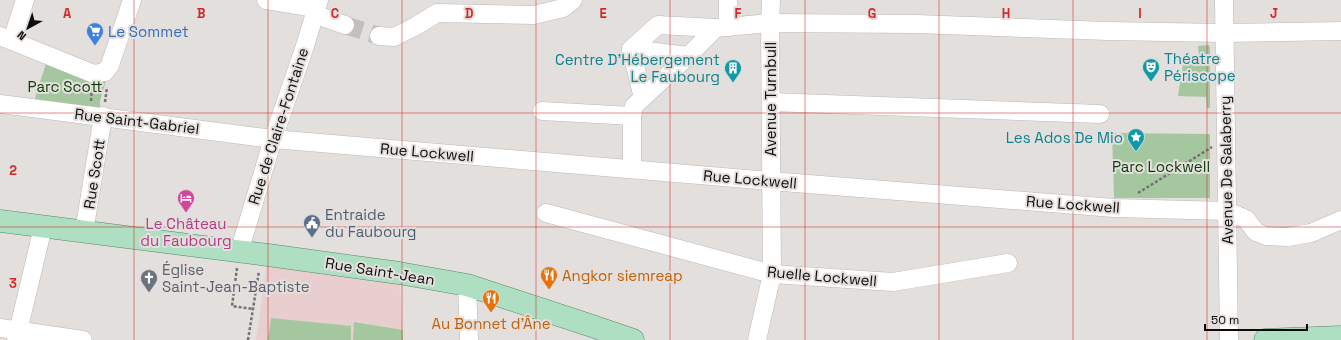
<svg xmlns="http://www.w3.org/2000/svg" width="1341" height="340" viewBox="0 0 1341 340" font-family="'Space Grotesk',sans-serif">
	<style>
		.education { fill: #e9cecf }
		.green { fill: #a5c7a0 }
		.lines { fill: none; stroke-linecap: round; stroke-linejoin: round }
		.minor-tunnel { stroke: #c3bfbd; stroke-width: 18; stroke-dasharray: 18 9; stroke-linecap: butt }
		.minor-casing { stroke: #bcb8b5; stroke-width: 19 }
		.major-casing { stroke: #538868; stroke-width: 23 }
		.path { stroke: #747270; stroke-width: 2.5; stroke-dasharray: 3 2; stroke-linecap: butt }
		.minor { stroke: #fff; stroke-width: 18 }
		.major { stroke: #aedfc2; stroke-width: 22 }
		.grid { fill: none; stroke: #d62828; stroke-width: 1; stroke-opacity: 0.55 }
		.labels { text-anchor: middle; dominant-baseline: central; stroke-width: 4; stroke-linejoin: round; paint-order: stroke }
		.shop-label { font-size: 15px; fill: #366cbe; stroke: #e3dfdc; text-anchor: start }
		.culture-label { font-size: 15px; fill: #0d838f; stroke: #e3dfdc; text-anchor: end }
		.park-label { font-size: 15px; fill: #083b04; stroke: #e3dfdc }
		.street-label { font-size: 15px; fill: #0d0c0b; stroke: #e3dfdc }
		.service-label { font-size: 15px; fill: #4e5e75; stroke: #e3dfdc; text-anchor: start }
		.hotel-label { font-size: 15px; fill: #b23c85; stroke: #e3dfdc }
		.worship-label { font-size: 15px; fill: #5b616d; stroke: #e3dfdc; text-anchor: start }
		.food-label { font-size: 15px; fill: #c56008; stroke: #e3dfdc; text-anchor: start }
		.grid-label { font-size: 13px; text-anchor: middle; font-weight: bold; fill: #d62828; stroke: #e3dfdc; stroke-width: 4; stroke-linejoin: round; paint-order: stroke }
	</style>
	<rect width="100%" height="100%" fill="#e3dfdc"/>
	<polygon class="education" points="268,255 399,273 403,340 256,340"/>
	<g class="green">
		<polygon points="1209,45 1210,48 1210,108 1207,108 1206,97 1178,96 1184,58 1199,58 1198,46"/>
		<polygon points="49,55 107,77 100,101 100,108 33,105 40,82"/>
		<polygon points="1112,133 1210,134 1210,198 1114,198"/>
		<polygon points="271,318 351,326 351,340 268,340"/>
		<polygon points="354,322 403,330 403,340 353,340"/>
	</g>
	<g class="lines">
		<polyline class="minor-tunnel" points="345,25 379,36"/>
		<g class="minor-casing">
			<g id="minor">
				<polyline points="266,0 316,8"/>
				<polyline points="1224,0 1229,340"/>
				<polyline points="314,14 345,25"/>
				<polyline points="728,27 728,0"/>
				<polyline points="0,36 94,74 105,72 110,65 132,0"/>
				<polyline points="379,36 394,37 416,26 437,13 534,15 563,8 573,0"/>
				<polyline points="12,40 25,0"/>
				<polyline points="631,49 688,56"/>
				<polyline points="643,98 631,49 658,25 716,28"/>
				<polyline points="771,102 1100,114"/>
				<polyline points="0,104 273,139 770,181 1114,208 1227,211 1246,219 1256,232 1266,236 1287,237 1311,233 1341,220"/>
				<polyline points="542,111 632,116"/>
				<polyline points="632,169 632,116 634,106 688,56 716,28 770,23 916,24 1108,31 1224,33 1341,31"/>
				<polyline points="546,213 772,274 893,282 1008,263"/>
				<polyline points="84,232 103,116"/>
				<polyline points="239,252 273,139 305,46 319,0"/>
				<polyline points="467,285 469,340"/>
				<polyline points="0,328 83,340"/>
				<polyline points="16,340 43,227"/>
				<polyline points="757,340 772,274 770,23 771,0"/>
			</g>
		</g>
		<g class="major-casing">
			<g id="major">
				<polyline points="0,221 268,255 399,273 467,285 586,324 633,340"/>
				<polyline points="1265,340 1341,337"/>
			</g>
		</g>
		<g class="path">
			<polyline points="91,101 92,88"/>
			<polyline points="105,102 107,87"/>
			<polyline points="1138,193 1212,147"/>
			<polyline points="237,268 232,306 253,309"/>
			<polyline points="248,340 259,271"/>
		</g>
		<use href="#minor" class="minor"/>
		<use href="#major" class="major"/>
	</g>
	<path class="grid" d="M134,0V340M268,0V340M402,0V340M536,0V340M670,0V340M805,0V340M939,0V340M1073,0V340M1207,0V340M0,113H1341M0,227H1341"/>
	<defs>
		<g id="supermarket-pin" transform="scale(0.9)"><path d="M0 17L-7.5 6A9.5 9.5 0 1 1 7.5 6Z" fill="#3f7fe0" stroke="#e3dfdc"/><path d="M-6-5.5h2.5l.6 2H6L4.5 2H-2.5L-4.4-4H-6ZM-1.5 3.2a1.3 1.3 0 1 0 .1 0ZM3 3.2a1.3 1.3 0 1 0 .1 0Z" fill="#fff"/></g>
		<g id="theatre-pin" transform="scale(0.9)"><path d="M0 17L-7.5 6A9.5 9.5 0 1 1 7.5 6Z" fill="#0f9aa8" stroke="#e3dfdc"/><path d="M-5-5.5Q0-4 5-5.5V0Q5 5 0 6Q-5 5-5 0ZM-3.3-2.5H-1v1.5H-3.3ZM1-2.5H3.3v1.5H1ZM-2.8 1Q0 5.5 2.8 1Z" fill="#fff"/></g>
		<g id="building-pin" transform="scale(0.9)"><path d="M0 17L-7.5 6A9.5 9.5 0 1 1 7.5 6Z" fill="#0f9aa8" stroke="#e3dfdc"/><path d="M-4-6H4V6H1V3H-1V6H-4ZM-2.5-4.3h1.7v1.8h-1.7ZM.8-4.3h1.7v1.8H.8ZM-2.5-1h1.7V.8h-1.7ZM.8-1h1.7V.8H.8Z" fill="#fff"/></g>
		<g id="sight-pin" transform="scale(0.9)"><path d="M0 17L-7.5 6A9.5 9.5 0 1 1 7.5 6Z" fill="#0f9aa8" stroke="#e3dfdc"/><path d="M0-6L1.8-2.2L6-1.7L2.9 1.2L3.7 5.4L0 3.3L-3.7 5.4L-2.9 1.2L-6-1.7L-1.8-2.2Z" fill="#fff"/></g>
		<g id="hotel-pin" transform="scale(0.9)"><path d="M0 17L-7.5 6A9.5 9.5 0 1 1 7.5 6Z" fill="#d1479c" stroke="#e3dfdc"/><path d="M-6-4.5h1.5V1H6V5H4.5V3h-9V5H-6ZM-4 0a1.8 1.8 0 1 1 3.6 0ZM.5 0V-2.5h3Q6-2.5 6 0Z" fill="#fff"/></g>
		<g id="civic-pin" transform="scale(0.9)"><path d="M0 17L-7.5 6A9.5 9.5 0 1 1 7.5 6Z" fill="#5c6f8a" stroke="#e3dfdc"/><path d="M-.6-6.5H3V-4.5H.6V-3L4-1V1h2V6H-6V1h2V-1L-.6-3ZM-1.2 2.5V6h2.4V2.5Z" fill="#fff"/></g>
		<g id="restaurant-pin" transform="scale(0.9)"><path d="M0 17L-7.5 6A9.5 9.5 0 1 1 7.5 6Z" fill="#e8710a" stroke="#e3dfdc"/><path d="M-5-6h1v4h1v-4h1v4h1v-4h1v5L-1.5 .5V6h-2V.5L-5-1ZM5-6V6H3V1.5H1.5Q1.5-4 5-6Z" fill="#fff"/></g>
		<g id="church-pin" transform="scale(0.9)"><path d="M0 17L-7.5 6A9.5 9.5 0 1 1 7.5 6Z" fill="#6b7280" stroke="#e3dfdc"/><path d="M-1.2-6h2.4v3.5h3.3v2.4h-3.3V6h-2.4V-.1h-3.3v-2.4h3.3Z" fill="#fff"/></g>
	</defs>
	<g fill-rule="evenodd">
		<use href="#supermarket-pin" x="95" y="31"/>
		<use href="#theatre-pin" x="1151" y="67"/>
		<use href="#building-pin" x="733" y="68"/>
		<use href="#sight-pin" x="1136" y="137"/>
		<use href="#hotel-pin" x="186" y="198"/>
		<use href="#civic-pin" x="312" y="223"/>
		<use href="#restaurant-pin" x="549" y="275"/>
		<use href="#church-pin" x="149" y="278"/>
		<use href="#restaurant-pin" x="491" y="298"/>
	</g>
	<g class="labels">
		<g class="shop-label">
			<text x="108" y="31">Le Sommet</text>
		</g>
		<g class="culture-label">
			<text x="1164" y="58" text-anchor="start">Théatre<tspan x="1164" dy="17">Périscope</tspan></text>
			<text x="720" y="59">Centre D'Hébergement<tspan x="720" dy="17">Le Faubourg</tspan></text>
			<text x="1123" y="137">Les Ados De Mio</text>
		</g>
		<g class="park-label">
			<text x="65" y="86">Parc Scott</text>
			<text x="1161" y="166">Parc Lockwell</text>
		</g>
		<g class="street-label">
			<text transform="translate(770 99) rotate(-90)">Avenue Turnbull</text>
			<text transform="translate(137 121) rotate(7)">Rue Saint-Gabriel</text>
			<text transform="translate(278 126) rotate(-72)">Rue de Claire-Fontaine</text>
			<text transform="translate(427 152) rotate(5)">Rue Lockwell</text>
			<text transform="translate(1226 170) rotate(-91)">Avenue De Salaberry</text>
			<text transform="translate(94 174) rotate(-81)">Rue Scott</text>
			<text transform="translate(750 179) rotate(5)">Rue Lockwell</text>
			<text transform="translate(1073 204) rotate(4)">Rue Lockwell</text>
			<text transform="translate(380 271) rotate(9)">Rue Saint-Jean</text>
			<text transform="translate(822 276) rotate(5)">Ruelle Lockwell</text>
		</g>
		<g class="service-label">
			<text x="325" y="214">Entraide<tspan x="325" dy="17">du Faubourg</tspan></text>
		</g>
		<g class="hotel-label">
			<text x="186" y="223">Le Château<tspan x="186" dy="17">du Faubourg</tspan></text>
		</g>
		<g class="worship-label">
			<text x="162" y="269">Église<tspan x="162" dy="17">Saint-Jean-Baptiste</tspan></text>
		</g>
		<g class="food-label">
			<text x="562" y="275">Angkor siemreap</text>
			<text x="491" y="323" text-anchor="middle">Au Bonnet d'Âne</text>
		</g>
	</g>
	<g class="grid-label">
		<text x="67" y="18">A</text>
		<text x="201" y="18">B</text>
		<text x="335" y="18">C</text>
		<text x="469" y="18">D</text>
		<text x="603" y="18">E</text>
		<text x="738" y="18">F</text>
		<text x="872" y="18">G</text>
		<text x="1006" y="18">H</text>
		<text x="1140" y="18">I</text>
		<text x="1274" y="18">J</text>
		<text x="13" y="175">2</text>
		<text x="13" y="288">3</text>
	</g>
	<g transform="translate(28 28) rotate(220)" stroke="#e3dfdc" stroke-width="3" paint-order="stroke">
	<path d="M0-3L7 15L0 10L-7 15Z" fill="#0d0c0b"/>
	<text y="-6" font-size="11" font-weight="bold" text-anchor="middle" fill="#0d0c0b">N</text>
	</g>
	<path d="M1205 324v6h102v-6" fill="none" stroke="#0d0c0b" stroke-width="2"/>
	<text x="1211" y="324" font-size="12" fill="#0d0c0b" stroke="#e3dfdc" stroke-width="3" paint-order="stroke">50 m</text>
</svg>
